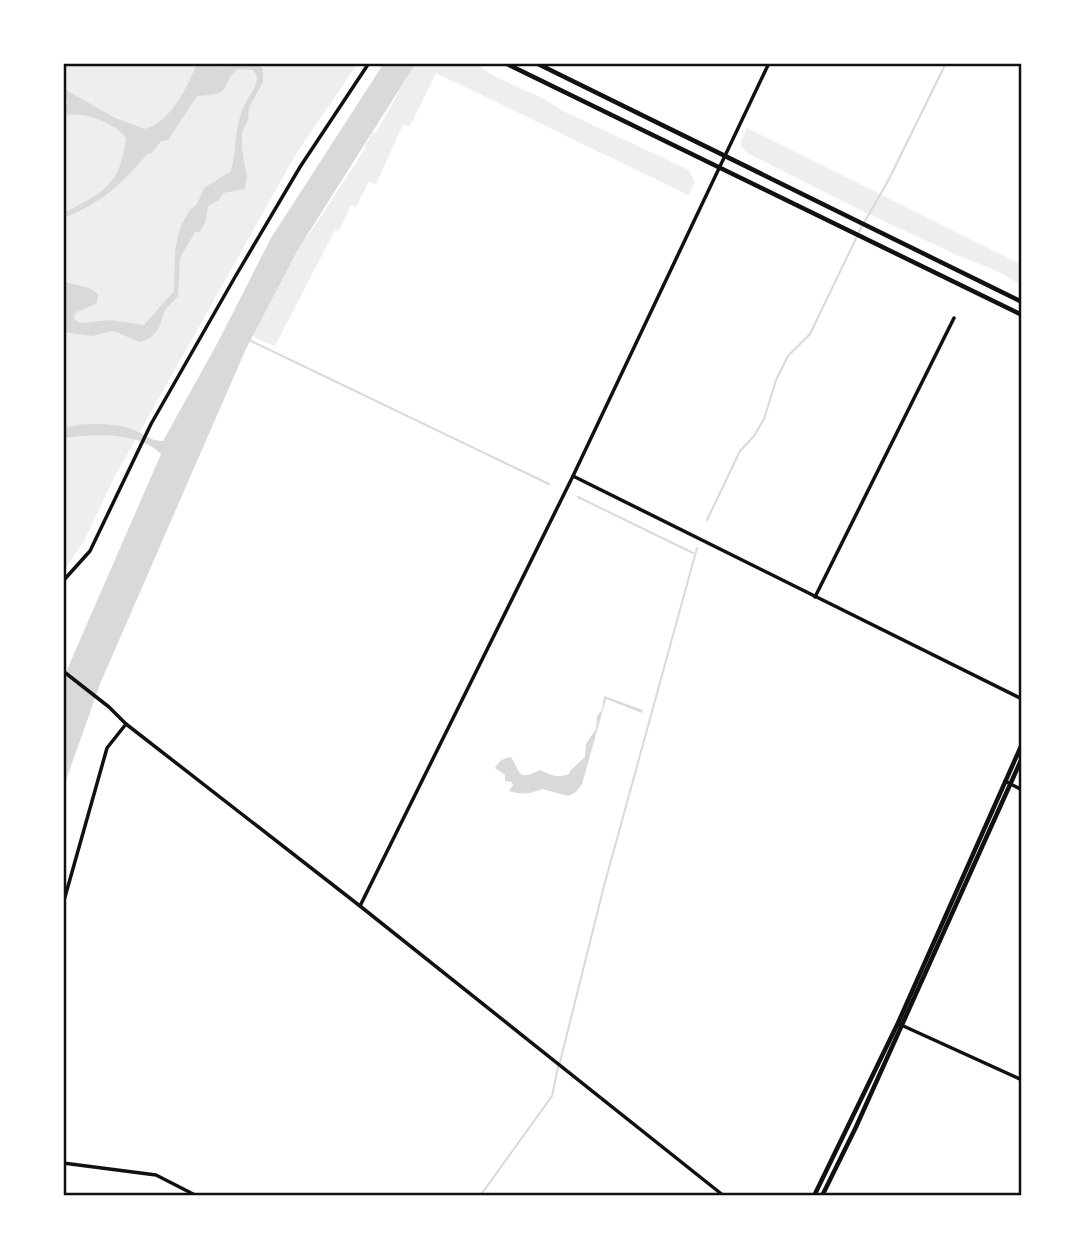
<svg xmlns="http://www.w3.org/2000/svg" width="1085" height="1259" viewBox="0 0 1085 1259" font-family="Jost,sans-serif">
	<style>
		.green { fill: #eee }
		.water { fill: #d9d9d9 }
		.lines { fill: none; stroke-linecap: round; stroke-linejoin: round }
		.stream { stroke: #d9d9d9; stroke-width: 2 }
		.tertiary { stroke: #111; stroke-width: 3.5 }
		.secondary { stroke: #111; stroke-width: 4.5 }
		.primary { stroke: #111; stroke-width: 4.5 }
		.neatline { fill: none; stroke: #111; stroke-width: 2.5 }
	</style>
	<rect width="100%" height="100%" fill="#fff"/>
	<g class="green">
		<polygon points="63,63 358,63 296,154 114,478 84,541 63,572"/>
		<polygon points="415,63 475,63 492,75 544,99 563,111 689,170 695,182 688,195 436,73 410,126 403,125 376,184 369,181 356,207 351,205 339,231 335,230 275,346 255,338 253,331 299,247 304,238 306,239 365,149 364,148 373,132 376,133"/>
		<polygon points="747,128 1022,265 1022,285 995,270 959,256 856,208 747,153 740,144"/>
	</g>
	<g class="water">
		<path d="M197,63H217L216,66L218,67L222,63H258L263,69V82L249,108L248,120L242,133V150L247,177L245,189L223,193L219,200L208,206L206,220L200,232H195L180,258L178,296L165,310L158,330L150,338L140,342L113,331L92,336L63,332V280C74,287 88,284 98,294L97,303L75,313L74,319L80,323L109,320L144,325L174,291L175,250L180,228L189,211L197,204L204,188L231,171C237,149 234,127 244,106C249,95 257,88 257,76L253,70L237,69C217,90 236,93 197,96L168,140L161,141L151,154L148,153C122,184 102,203 63,218V213C103,193 120,186 126,138C115,122 81,111 63,115V107L68,102L63,97V88L115,118L145,129C171,122 188,86 197,63Z"/>
		<path d="M384,63H416L297,251L245,351L100,684L63,789V679L161,454C138,431 93,434 63,438V428C82,423 112,422 132,429C145,434 147,440 163,441L218,342L271,238Z"/>
		<path d="M604,696L643,710L642,713L606,699L582,784L576,792L568,796L542,789C530,794 521,795 509,791L513,785L512,782L505,781V775L495,768C499,761 503,758 511,757C521,774 518,781 540,770C550,774 557,779 569,774L570,771L585,757L586,744L596,729L597,716L602,710Z"/>
	</g>
	<g class="lines">
		<g class="stream">
			<polyline points="865,221 889,179 946,63"/>
			<polyline points="251,341 549,484"/>
			<polyline points="578,497 693,553"/>
			<polyline points="707,520 740,451 754,436 764,419 776,380 788,356 810,334 862,226"/>
			<polyline points="560,1062 604,886 697,548"/>
			<polyline points="480,1196 552,1096 558,1067"/>
		</g>
		<g class="tertiary">
			<polyline points="573,476 1022,699"/>
			<polyline points="63,581 90,551 151,424 235,277 300,167 369,63"/>
			<polyline points="815,597 954,318"/>
			<polyline points="63,671 109,707 126,724"/>
			<polyline points="1005,781 1022,790"/>
			<polyline points="63,904 107,748 126,724 360,906 724,1196"/>
			<polyline points="360,906 573,476 769,63"/>
			<polyline points="899,1024 1022,1080"/>
			<polyline points="63,1163 156,1175 197,1196"/>
		</g>
		<g class="secondary">
			<polyline points="814,1196 898,1023 1022,744"/>
			<polyline points="822,1196 856,1127 1022,758"/>
		</g>
		<g class="primary">
			<polyline points="505,63 1022,315"/>
			<polyline points="536,63 1022,302"/>
		</g>
	</g>
	<rect width="1085" height="1259" fill="none" stroke="#ffffff" stroke-width="130"/>
	<rect x="65" y="65" width="955" height="1129" class="neatline"/>
</svg>
